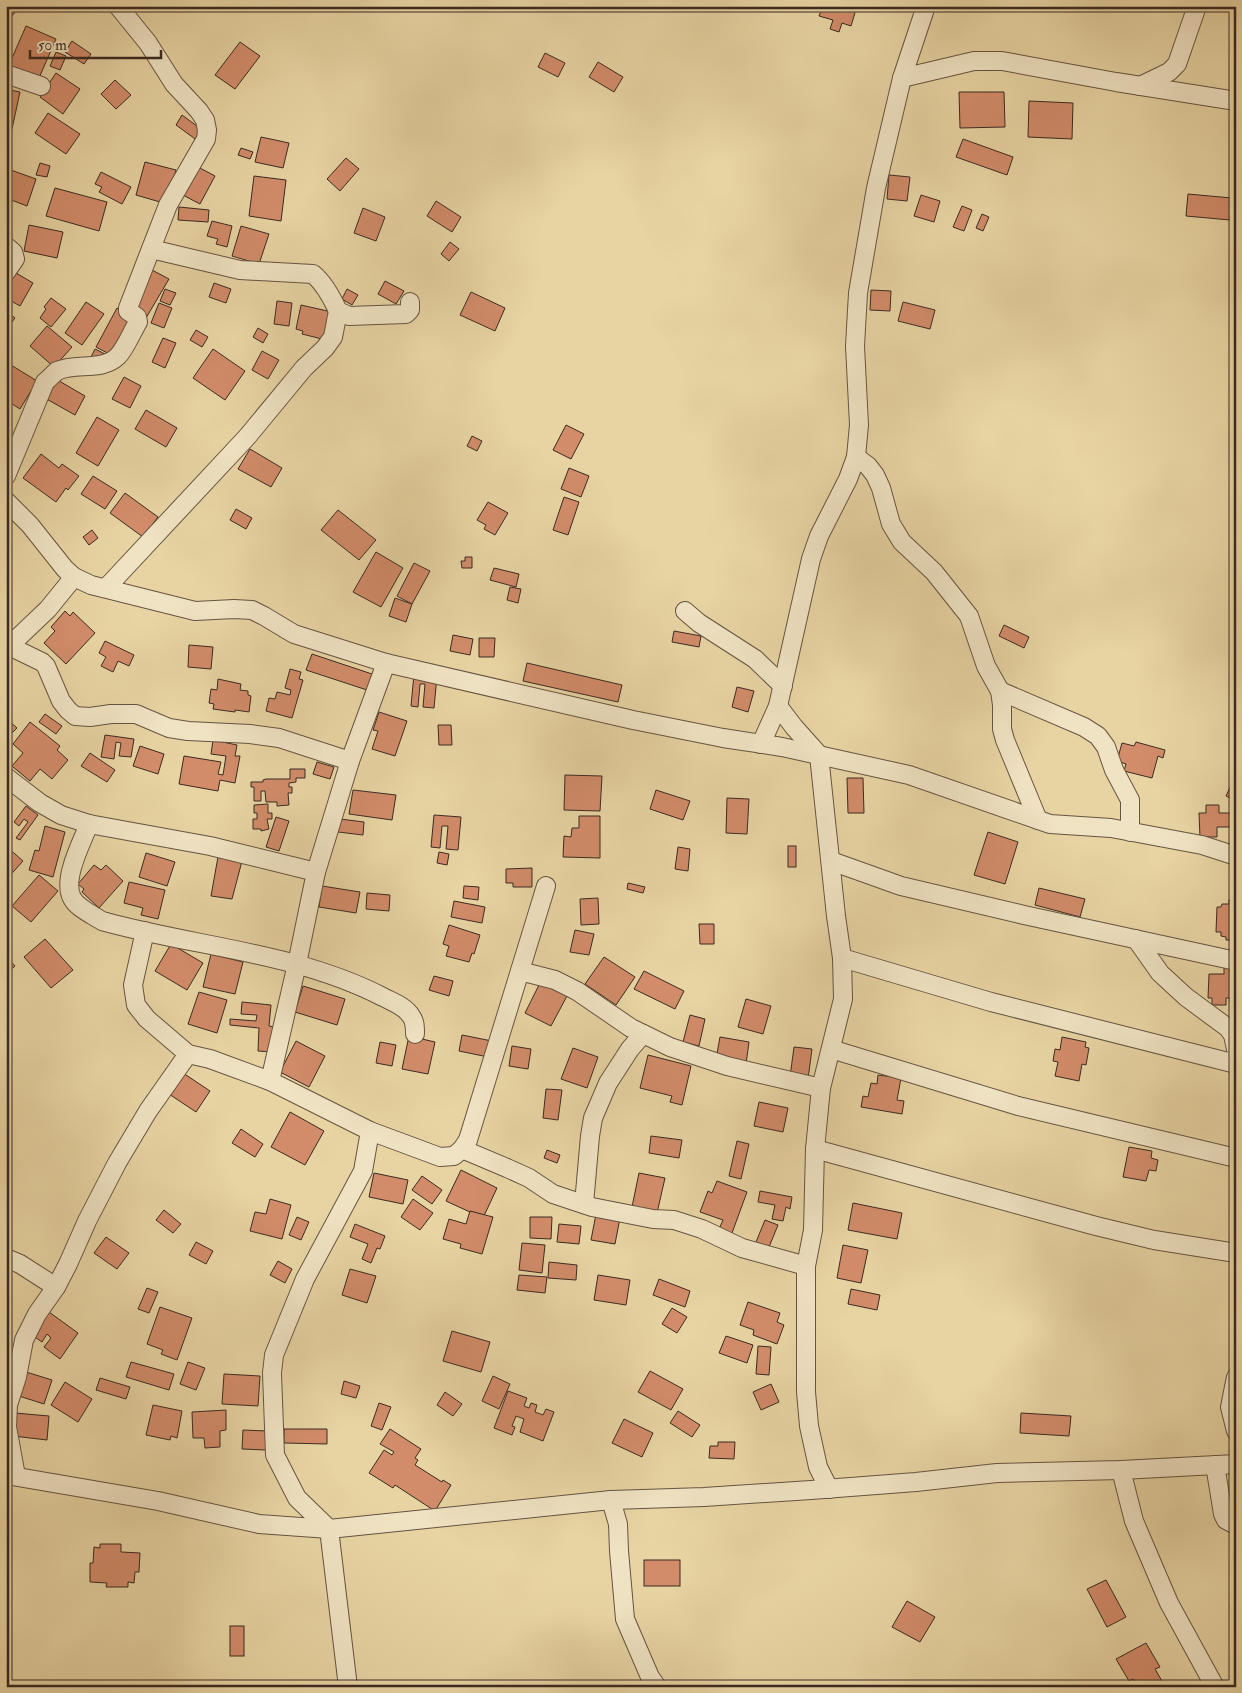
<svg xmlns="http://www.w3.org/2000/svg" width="1242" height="1693" viewBox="0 0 1242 1693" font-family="'IM FELL Double Pica',serif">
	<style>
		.building { fill: #d28c6a; stroke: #3b2a22 }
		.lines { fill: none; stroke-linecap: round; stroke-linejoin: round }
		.minor-casing { stroke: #665442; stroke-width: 20 }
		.minor { stroke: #f0e3c3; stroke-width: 18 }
	</style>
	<rect width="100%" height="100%" fill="#e8d4a3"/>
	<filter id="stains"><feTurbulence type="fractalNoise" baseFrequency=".004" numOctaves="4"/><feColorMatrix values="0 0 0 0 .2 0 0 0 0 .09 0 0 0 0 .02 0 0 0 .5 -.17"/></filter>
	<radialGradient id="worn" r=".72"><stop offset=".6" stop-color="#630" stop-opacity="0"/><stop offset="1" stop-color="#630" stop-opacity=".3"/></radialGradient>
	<g class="building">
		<polygon points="6,6 12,6 17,10 6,23"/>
		<polygon points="823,6 857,6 851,26 842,23 839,32 830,29 833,20 819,16"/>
		<polygon points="26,26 56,39 39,78 9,65"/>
		<polygon points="72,41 91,54 84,64 65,52"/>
		<polygon points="240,42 260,56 235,89 215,75"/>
		<polygon points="56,52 66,56 60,70 50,66"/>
		<polygon points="545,53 565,63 558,77 538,67"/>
		<polygon points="598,62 623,77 614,92 589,77"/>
		<polygon points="56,73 80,89 63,114 40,97"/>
		<polygon points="115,80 131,95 116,109 101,94"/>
		<polygon points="6,89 20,92 12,129 6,128"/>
		<polygon points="959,92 1004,92 1005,127 960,128"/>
		<polygon points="1029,101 1073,103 1072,139 1028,137"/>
		<polygon points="48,113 80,134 66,154 35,133"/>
		<polygon points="182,115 205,132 198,141 176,125"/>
		<polygon points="261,137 289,143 283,168 255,162"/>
		<polygon points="963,139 1013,157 1007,175 956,157"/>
		<polygon points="241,148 253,152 250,159 238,155"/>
		<polygon points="346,158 359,169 340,191 327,179"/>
		<polygon points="145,162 176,170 167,204 136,195"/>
		<polygon points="40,163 50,166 47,177 36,175"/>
		<polygon points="196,166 215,176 200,204 181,194"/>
		<polygon points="8,169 36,179 27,206 6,198 6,175"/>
		<polygon points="101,172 131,187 122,204 99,192 102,187 95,184"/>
		<polygon points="889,175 910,177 907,201 887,199"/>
		<polygon points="254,176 286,180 281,221 249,216"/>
		<polygon points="55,188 107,202 99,231 46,216"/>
		<polygon points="1188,194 1232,198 1230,220 1186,216"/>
		<polygon points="921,195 940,201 934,222 914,216"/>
		<polygon points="436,201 461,217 452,232 427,216"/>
		<polygon points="962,206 972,210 964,231 953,227"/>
		<polygon points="179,207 209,210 208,222 178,220"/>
		<polygon points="363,208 385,217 376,241 354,233"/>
		<polygon points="982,214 989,217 983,231 976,228"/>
		<polygon points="212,221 232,226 227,247 216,244 218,239 207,236"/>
		<polygon points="29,225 63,232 57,258 24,251"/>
		<polygon points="241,226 269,234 259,264 232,256"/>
		<polygon points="450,242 459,249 449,261 441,254"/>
		<polygon points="11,270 33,283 20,306 6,298 6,279"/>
		<polygon points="152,270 169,279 146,318 130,309"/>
		<polygon points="385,281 404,291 396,304 378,294"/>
		<polygon points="214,283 231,289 226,303 209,297"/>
		<polygon points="165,289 176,293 170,305 160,301"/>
		<polygon points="347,289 358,295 352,305 342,299"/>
		<polygon points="871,290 891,291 890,311 870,310"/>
		<polygon points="471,292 505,308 495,331 460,315"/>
		<polygon points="51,298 66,309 51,327 40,318 46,309 44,307"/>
		<polygon points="277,301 292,303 289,326 274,324"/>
		<polygon points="86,302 104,314 82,345 65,333"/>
		<polygon points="903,302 935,310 930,329 898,321"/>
		<polygon points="159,303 172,308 164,328 151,323"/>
		<polygon points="301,305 332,312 326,340 302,334 303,331 296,329"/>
		<polygon points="117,308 134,318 113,356 96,347"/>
		<polygon points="6,311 15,318 6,330"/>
		<polygon points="47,326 72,347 54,367 30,346"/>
		<polygon points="258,328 268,334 263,343 253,337"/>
		<polygon points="196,330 208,337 202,347 190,340"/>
		<polygon points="163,338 176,343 165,368 152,362"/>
		<polygon points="95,349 105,354 100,364 90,359"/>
		<polygon points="213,349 245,371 225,400 193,378"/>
		<polygon points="262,351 279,360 268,379 252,370"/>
		<polygon points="11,365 37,381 20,409 6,400 6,372"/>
		<polygon points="124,377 141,386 130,408 112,399"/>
		<polygon points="54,378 85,396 75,415 43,397"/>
		<polygon points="146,410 177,428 166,447 135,429"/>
		<polygon points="97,417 119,430 98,466 76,453"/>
		<polygon points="566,425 584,434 571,459 553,450"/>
		<polygon points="472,436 482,441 477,451 467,446"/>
		<polygon points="250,449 282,468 271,487 238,469"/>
		<polygon points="41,454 59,468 62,464 79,476 68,490 66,488 56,502 23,478"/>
		<polygon points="569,468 589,476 581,497 561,489"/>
		<polygon points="93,476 117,491 105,509 81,494"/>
		<polygon points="125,493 158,517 143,537 110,513"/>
		<polygon points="564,497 579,502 568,535 553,530"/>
		<polygon points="488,502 508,513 495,535 484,529 486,525 477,520"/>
		<polygon points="236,509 252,518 246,529 230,520"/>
		<polygon points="338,510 376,540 359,560 321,530"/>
		<polygon points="92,530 98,538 89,545 83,537"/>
		<polygon points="376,552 403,568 381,607 353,592"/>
		<polygon points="465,557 472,557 472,568 462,568 461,561 465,561"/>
		<polygon points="414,563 430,571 412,604 397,596"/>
		<polygon points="494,568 519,574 516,587 490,580"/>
		<polygon points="510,587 521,589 518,603 507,600"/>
		<polygon points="395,598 412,604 406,622 389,616"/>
		<polygon points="65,611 70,616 73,612 95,633 66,664 44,643 55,631 51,627"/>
		<polygon points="6,621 11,625 6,631"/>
		<polygon points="1004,625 1029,637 1024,648 999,636"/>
		<polygon points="674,631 701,636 699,647 672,642"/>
		<polygon points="453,635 473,639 470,655 450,651"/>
		<polygon points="479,638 495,638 494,657 479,657"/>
		<polygon points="105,641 134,655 129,666 118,661 113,672 101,666 106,657 99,653"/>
		<polygon points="189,645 213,647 211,669 188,667"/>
		<polygon points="312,654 372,674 367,690 306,670"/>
		<polygon points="527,663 622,685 618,702 523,681"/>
		<polygon points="290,669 301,672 299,679 303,680 292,718 266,711 269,698 275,699 277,692 290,695 291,690 285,688"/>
		<polygon points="414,674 437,676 434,708 423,707 425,684 420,684 418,707 411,706"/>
		<polygon points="218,679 241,684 240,690 248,691 248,695 251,696 249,712 235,710 235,712 213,709 214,704 209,703 211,689 217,690"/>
		<polygon points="737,687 754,691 748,712 732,707"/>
		<polygon points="379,712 407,721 395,756 372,749 378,731 373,730"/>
		<polygon points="45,714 62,726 56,734 39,722"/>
		<polygon points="6,718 17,728 6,739"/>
		<polygon points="30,722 60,746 57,750 68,760 52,779 40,769 30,781 12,766 23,753 13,744"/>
		<polygon points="438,725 451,725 452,745 439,745"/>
		<polygon points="105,735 134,739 131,757 119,756 121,743 116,742 114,759 101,757"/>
		<polygon points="213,740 237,745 235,756 240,756 235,783 220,780 218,791 179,784 184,756 221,762 218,774 223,775 226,756 211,754"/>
		<polygon points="1136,742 1165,750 1163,758 1158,756 1152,778 1124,771 1126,764 1117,761 1122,743 1134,746"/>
		<polygon points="140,746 164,754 158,774 133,766"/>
		<polygon points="90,753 115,770 107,782 81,766"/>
		<polygon points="317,762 334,767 330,779 313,774"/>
		<polygon points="290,769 305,769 305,778 296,778 296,782 289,783 289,787 292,787 292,793 288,793 289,805 277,806 277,802 266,802 265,791 261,791 261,801 254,801 254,787 251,787 251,782 263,782 263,780 266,779 290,779"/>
		<polygon points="1236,774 1236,801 1226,796"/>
		<polygon points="565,775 602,776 600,811 564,810"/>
		<polygon points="847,778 863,778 864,813 848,813"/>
		<polygon points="353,790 396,795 392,820 349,814"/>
		<polygon points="656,790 690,801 683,820 650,809"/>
		<polygon points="727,798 749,799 747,834 726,833"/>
		<polygon points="268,804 268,813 272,813 272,819 267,819 269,829 261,831 261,829 253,829 253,819 257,819 257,813 254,813 254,805"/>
		<polygon points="1206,805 1219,805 1219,813 1234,813 1234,827 1217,827 1217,837 1200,837 1199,813 1206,813"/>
		<polygon points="26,806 38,815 20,840 16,838 28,822 24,819 19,826 14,822"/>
		<polygon points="434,815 461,817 458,850 446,849 448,826 442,826 440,848 431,847"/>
		<polygon points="579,816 600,816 600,858 563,857 564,836 571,837 572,828 579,828"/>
		<polygon points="276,817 289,821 279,851 266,847"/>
		<polygon points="340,819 364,822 363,835 338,832"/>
		<polygon points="45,826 65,832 53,877 29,870 35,850 39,851"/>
		<polygon points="988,832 1018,842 1005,884 974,875"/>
		<polygon points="6,846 23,861 6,880"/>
		<rect x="788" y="846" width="8" height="21"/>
		<polygon points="678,847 690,849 688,871 675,869"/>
		<polygon points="439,852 449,854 447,865 437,863"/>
		<polygon points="146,853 175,862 167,886 139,877"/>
		<polygon points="218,857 242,861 232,899 211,896"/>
		<polygon points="94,865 101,870 106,865 123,881 99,908 82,892 84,889 78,884"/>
		<polygon points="532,868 532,887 513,887 513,883 506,883 506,869"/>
		<polygon points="39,875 58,891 31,922 12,906"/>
		<polygon points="129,882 165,890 158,919 141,915 143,908 124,903"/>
		<polygon points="628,883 645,887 643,893 627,889"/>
		<polygon points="322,886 360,892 356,913 319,907"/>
		<polygon points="464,886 479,887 478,900 463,898"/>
		<polygon points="1039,888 1085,899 1080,917 1035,905"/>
		<polygon points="367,893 390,895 389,911 366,909"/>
		<polygon points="598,898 599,924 581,925 580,899"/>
		<polygon points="1229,900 1236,900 1236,940 1226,940 1226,937 1221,936 1221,932 1216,932 1217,907 1221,907 1222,904 1229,904"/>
		<polygon points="454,901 485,907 482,923 451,917"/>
		<polygon points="699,924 714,924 714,944 700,944"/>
		<polygon points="449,925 480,935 474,954 472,953 469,962 446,956 449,946 443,944"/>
		<polygon points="575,930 594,934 589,955 570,952"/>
		<polygon points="45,939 73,970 51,988 24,957"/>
		<polygon points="171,944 203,963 187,990 155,971"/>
		<polygon points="211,954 243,962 235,994 203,987"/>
		<polygon points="6,956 15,966 6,974"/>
		<polygon points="604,957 635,977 616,1005 585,984"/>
		<polygon points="1224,966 1236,966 1236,1002 1230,1002 1230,998 1226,998 1226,1005 1212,1005 1212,998 1208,998 1209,974 1224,974"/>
		<polygon points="644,971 684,991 675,1009 634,989"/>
		<polygon points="434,976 453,981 449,996 429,990"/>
		<polygon points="540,983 567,996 551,1026 525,1013"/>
		<polygon points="303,986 345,999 337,1025 295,1012"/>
		<polygon points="199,992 227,1000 217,1033 188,1024"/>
		<polygon points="746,999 771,1006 763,1034 738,1027"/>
		<polygon points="242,1002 271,1005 269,1026 274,1027 272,1052 258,1051 259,1028 230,1025 230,1019 256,1021 257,1015 241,1014"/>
		<polygon points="690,1015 705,1019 699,1046 683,1042"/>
		<polygon points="462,1035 492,1041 488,1057 459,1051"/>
		<polygon points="409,1036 435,1042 428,1074 402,1069"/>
		<polygon points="720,1037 749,1042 746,1064 716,1059"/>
		<polygon points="1062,1037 1086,1042 1085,1047 1089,1048 1086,1065 1082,1064 1079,1081 1055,1076 1058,1062 1053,1061 1055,1049 1060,1050"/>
		<polygon points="296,1041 325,1056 309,1087 280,1072"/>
		<polygon points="380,1042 396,1045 392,1066 376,1063"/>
		<polygon points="512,1046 531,1049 528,1069 509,1066"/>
		<polygon points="794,1047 812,1049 808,1079 790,1077"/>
		<polygon points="573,1048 598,1057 587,1088 561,1079"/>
		<polygon points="648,1055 691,1066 682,1105 670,1102 672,1096 640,1088"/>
		<polygon points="183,1073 210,1091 196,1112 169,1094"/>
		<polygon points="878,1075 901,1078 897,1100 904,1101 902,1114 861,1107 863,1096 868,1097 871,1083 877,1084"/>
		<polygon points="546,1089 562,1090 558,1120 543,1118"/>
		<polygon points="759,1102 788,1108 783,1132 754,1126"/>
		<polygon points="290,1112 324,1131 305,1165 271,1147"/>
		<polygon points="241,1129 263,1144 255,1157 232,1143"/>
		<polygon points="651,1136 682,1140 679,1158 649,1153"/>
		<polygon points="737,1141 749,1144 741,1179 729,1176"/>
		<polygon points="1129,1147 1152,1151 1151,1158 1158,1160 1156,1171 1149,1170 1146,1181 1123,1177"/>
		<polygon points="547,1150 560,1155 557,1163 544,1158"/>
		<polygon points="461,1170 497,1188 483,1218 446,1201"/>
		<polygon points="374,1173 408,1180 403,1204 369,1197"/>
		<polygon points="639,1173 665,1178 657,1213 632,1207"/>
		<polygon points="422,1176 442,1190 432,1204 412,1190"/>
		<polygon points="717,1181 747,1192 732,1233 719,1229 723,1220 700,1212 708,1191 712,1193"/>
		<polygon points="760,1191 792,1197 790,1209 786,1207 783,1221 772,1219 775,1205 758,1202"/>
		<polygon points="270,1199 291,1205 282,1239 250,1231 255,1212 266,1214"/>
		<polygon points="413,1199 433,1213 420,1230 401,1217"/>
		<polygon points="853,1203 902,1213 897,1239 848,1230"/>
		<polygon points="164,1210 181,1224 173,1233 156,1220"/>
		<polygon points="470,1211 493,1217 482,1254 460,1248 461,1244 443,1239 449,1219 466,1224"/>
		<polygon points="596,1214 620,1218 615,1244 591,1240"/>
		<polygon points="297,1217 309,1222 301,1240 289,1235"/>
		<polygon points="530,1217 552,1217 551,1239 530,1238"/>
		<polygon points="765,1220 778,1225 769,1247 756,1242"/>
		<polygon points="355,1224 385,1236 380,1249 377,1248 371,1263 362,1259 368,1244 350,1237"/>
		<polygon points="559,1224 581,1226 579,1244 557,1242"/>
		<polygon points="106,1237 129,1253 117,1269 94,1253"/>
		<polygon points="196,1242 213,1251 206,1264 189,1255"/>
		<polygon points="522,1243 545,1245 542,1273 519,1270"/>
		<polygon points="843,1245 868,1250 861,1283 837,1278"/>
		<polygon points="278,1261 292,1269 285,1283 270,1275"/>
		<polygon points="549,1262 577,1265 576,1280 548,1278"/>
		<polygon points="350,1269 376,1276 367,1303 342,1295"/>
		<polygon points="519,1275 547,1277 545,1293 517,1290"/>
		<polygon points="598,1275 630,1280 626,1305 594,1300"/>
		<polygon points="659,1279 690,1291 685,1307 653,1295"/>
		<polygon points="147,1288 158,1292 149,1313 138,1309"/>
		<polygon points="851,1289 880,1295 877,1310 848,1304"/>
		<polygon points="748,1302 780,1313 777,1322 784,1325 777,1344 753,1335 754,1330 740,1325"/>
		<polygon points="160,1307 192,1318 177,1360 161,1354 163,1350 147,1344"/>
		<polygon points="672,1308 687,1317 677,1333 662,1324"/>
		<polygon points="49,1312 78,1333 60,1359 44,1347 51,1338 47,1334 42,1342 32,1335"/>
		<polygon points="452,1331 490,1342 481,1372 443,1361"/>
		<polygon points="726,1336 753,1345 747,1363 719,1353"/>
		<polygon points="758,1346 771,1347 769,1375 756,1374"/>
		<polygon points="131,1362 174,1374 169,1390 126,1377"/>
		<polygon points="188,1362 205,1368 196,1390 180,1384"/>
		<polygon points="650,1371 683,1389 671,1410 638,1392"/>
		<polygon points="26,1372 52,1380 44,1404 19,1396"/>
		<polygon points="224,1374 260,1376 258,1406 222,1404"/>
		<polygon points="493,1376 510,1384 499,1409 482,1401"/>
		<polygon points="100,1378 130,1387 126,1399 96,1390"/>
		<polygon points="344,1381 360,1386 356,1398 341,1394"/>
		<polygon points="65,1382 92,1399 78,1422 51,1405"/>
		<polygon points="771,1384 779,1402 761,1410 753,1392"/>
		<polygon points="508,1391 527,1398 524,1406 529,1408 531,1403 537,1405 535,1412 543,1415 546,1409 554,1412 543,1441 520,1432 524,1419 516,1416 512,1426 515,1427 512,1435 494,1428"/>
		<polygon points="445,1392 462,1404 453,1416 437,1405"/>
		<polygon points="379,1403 391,1407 382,1430 371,1426"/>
		<polygon points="153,1405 182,1411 177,1438 171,1436 170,1440 146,1435"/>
		<polygon points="226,1410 226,1430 220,1431 220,1447 205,1448 204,1438 193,1438 192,1412"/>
		<polygon points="678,1411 700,1425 692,1437 670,1423"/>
		<polygon points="15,1413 49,1416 47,1440 13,1436"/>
		<polygon points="1021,1413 1071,1416 1069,1436 1020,1433"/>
		<polygon points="624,1419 653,1433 642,1457 612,1443"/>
		<polygon points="284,1429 327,1429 327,1444 284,1443"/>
		<polygon points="390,1429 421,1449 415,1458 418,1460 415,1465 442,1482 443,1480 451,1485 435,1511 395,1485 393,1488 369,1473 384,1450 392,1455 394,1452 380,1444"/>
		<polygon points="243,1430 267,1431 266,1450 242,1449"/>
		<polygon points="718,1442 735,1442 734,1459 709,1458 710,1446 718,1446"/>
		<polygon points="100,1544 121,1544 121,1552 140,1553 139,1572 135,1572 134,1583 128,1582 128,1587 106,1587 107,1583 90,1582 90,1563 93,1563 94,1547 100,1548"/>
		<rect x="644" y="1560" width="36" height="26"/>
		<polygon points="1106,1580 1126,1617 1107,1627 1087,1589"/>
		<polygon points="907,1601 935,1617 920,1642 892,1627"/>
		<polygon points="1230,1606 1236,1606 1236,1626 1232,1627"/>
		<polygon points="6,1623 9,1623 10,1638 6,1638"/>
		<rect x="230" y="1626" width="14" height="30"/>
		<polygon points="1146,1643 1160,1667 1155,1669 1162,1681 1152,1687 1146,1687 1145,1685 1137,1687 1133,1679 1129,1681 1116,1659"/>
	</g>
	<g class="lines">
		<g class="minor-casing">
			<g id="minor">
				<polyline points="6,74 41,86"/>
				<polyline points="902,78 974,61 1002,61 1116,82 1236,101"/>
				<polyline points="1140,86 1169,72 1177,64 1197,6"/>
				<polyline points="6,246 13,252 15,259 6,272"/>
				<path d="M151,249L240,270L313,274C324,283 332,298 338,311L349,316L406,314L410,310V302"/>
				<polyline points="856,457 868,466 875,475 881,488 891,524 902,542 934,572 969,616 986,666 1000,691 1002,705 1002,729 1005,740 1038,820"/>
				<path d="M6,476L45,382C49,379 53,374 57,371C76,362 102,372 118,356C125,349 132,332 138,322L137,317L128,311V308L168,205L206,139L207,130L205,120L199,111L174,84L148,43L118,6"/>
				<polyline points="6,501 30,525 65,569 74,577 91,585 195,611 234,609 252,610 264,616 294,634 386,663 633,720 723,738 782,747 909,775 1050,824 1111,828 1202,845 1236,856"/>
				<polyline points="106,588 247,437 304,368 325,348 333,337 338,311"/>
				<polyline points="685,611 699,623 755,659 783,686"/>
				<polyline points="9,646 42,662 46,666 61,701 68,710 75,716 90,717 111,714 136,714 169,728 188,731 250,734 279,738 350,761"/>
				<polyline points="6,649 48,609 74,577"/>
				<polyline points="1000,691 1084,727 1098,736 1106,747 1114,770 1130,800 1130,832"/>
				<polyline points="778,706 794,727 819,755 836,916 842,958 843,999 821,1088 815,1149 813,1230 806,1266 806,1392 809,1426 818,1467 829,1489"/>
				<polyline points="761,744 778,706 811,559 819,536 848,479 856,457 859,425 855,346 858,293 876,188 902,78 926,6"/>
				<polyline points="6,777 40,803 61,815 89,824 210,846 316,872"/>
				<path d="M89,824C82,842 62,879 72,898C77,908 93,915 102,921C195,947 296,952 383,997C392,1002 405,1006 411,1016C415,1021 415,1027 415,1034"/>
				<polyline points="831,861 901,886 1024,915 1236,961"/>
				<polyline points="145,931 133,985 136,1005 147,1019 188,1054 210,1059 270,1081 370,1131 440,1157 454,1156 462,1149 468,1140 546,886"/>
				<polyline points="1136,939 1160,973 1186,997 1228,1028 1233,1035 1236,1049"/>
				<polyline points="842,958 991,1002 1236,1064"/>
				<polyline points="520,971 555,980 577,991 631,1028 670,1047 727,1066 821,1088"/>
				<polyline points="831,1049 1018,1106 1236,1158"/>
				<polyline points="270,1081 297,964 316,872 350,761 386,663"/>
				<polyline points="462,1149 507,1168 529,1178 553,1194 592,1207 653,1219 674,1220 702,1229 742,1248 806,1266"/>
				<polyline points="815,1149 1096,1226 1154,1240 1236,1253"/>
				<polyline points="584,1204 590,1136 593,1118 608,1083 630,1049 643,1034"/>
				<polyline points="6,1258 20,1264 56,1287"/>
				<polyline points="1236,1377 1230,1407 1236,1431"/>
				<polyline points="1215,1465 1223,1514 1226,1520 1236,1525"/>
				<polyline points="1121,1470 1134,1521 1169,1603 1215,1687"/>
				<polyline points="6,1475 158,1501 259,1524 329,1529 611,1500 704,1497 811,1490 916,1482 997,1473 1121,1470 1236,1464"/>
				<polyline points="16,1476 7,1427 8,1405 17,1377 24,1340 37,1314 56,1287 68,1264 87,1221 117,1163 148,1111 188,1054"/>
				<polyline points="611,1500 618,1524 619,1551 625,1619 650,1677 657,1687"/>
				<polyline points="348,1687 329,1529 297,1498 275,1455 272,1373 274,1355 305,1279 363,1171 370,1131"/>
			</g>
		</g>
		<use href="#minor" class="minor"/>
	</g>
	<rect width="1242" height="1693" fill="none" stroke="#e8d4a3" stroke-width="25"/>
	<rect x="8" y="8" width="1227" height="1678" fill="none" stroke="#3b2a22" stroke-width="2.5"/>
	<rect x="12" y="12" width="1217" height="1668" fill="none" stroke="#3b2a22"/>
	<path d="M30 50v8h131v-8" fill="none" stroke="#3b2a22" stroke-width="2.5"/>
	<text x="38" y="50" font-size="15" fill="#3b2a22" stroke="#f0e3c3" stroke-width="4" paint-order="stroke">50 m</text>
	<rect width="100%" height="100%" filter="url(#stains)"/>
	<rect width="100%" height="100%" fill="url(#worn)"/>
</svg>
